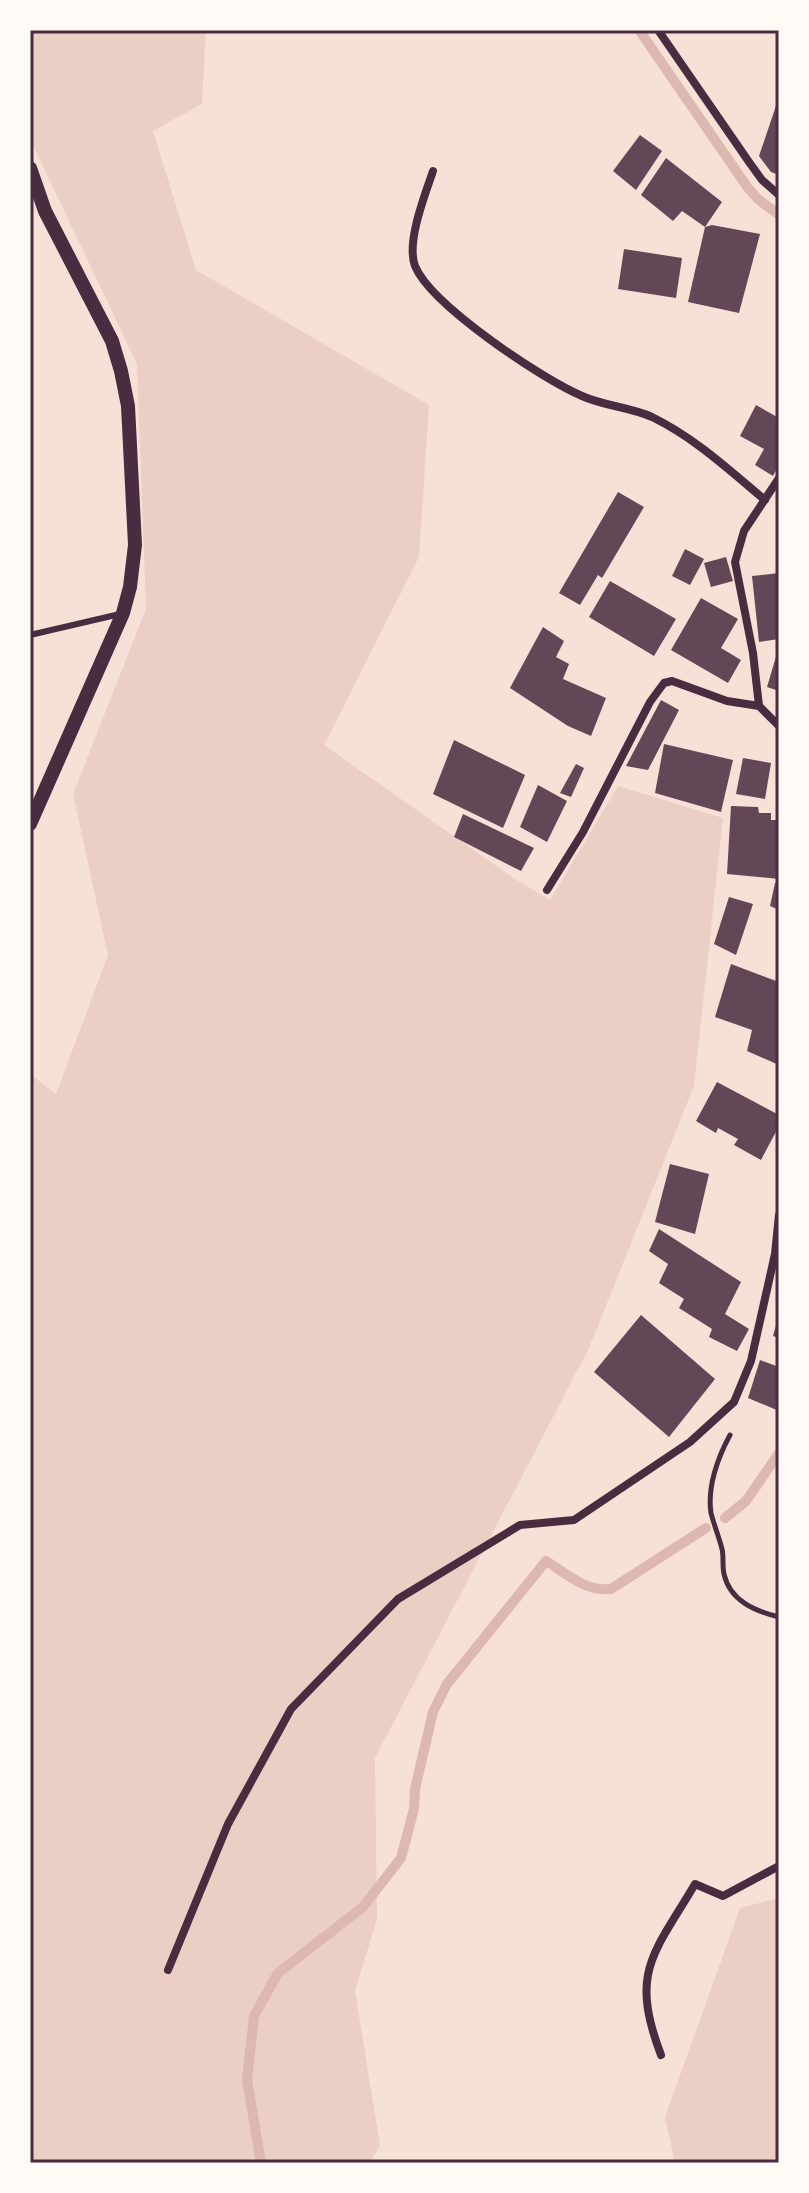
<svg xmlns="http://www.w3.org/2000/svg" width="809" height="2193" viewBox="0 0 809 2193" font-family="'Nunito Sans',sans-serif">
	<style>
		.green { fill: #ebcfc5 }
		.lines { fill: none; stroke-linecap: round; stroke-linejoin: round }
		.stream { stroke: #dcb8b0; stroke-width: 10 }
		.building { fill: #644757 }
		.path { stroke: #4a2c40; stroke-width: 5 }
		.service { stroke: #4a2c40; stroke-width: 6 }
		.minor { stroke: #4a2c40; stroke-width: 8 }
		.tertiary { stroke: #4a2c40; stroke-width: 14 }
		.neatline { fill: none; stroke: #4a2c40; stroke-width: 3 }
	</style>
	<rect width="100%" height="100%" fill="#f7e1d7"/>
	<g class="green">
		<polygon points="30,30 206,30 202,104 153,131 196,270 429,405 419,557 324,745 512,877 550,900 618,786 723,818 694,1086 589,1348 375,1758 377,1919 355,1991 380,2145 370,2163 30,2163 30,1074 56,1094 108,955 73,794 146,609 137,364 30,139"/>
		<polygon points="779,1898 779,2163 675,2163 665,2117 740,1908"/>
	</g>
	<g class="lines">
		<g class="stream">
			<polyline points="639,30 748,188 758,199 779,215"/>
			<polyline points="725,1518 746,1501 779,1453"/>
			<path d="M261,2163L247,2079L254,2016L278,1973L363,1907L401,1858L414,1809L415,1789L433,1712L447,1684L546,1561C567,1574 586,1592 611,1589L706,1528"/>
		</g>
	</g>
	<g class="building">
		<polygon points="779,97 779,175 771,172 759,156"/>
		<polygon points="640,135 662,151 636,190 613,171"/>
		<polygon points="666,158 722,202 705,227 682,211 673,221 641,195"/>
		<polygon points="712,225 760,234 739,313 688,302 705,227"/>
		<polygon points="624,249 682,258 676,298 618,289"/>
		<polygon points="756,405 779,418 779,465 773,476 755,465 764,449 740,436"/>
		<polygon points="618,492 644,507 602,578 598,575 580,605 559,593"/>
		<polygon points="685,549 704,559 690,585 672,576"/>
		<polygon points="726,557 733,581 711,587 704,563"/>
		<polygon points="779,573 779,639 759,642 752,576"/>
		<polygon points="610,581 676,619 654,656 589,617"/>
		<polygon points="701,598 738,619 721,648 741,660 728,683 671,650"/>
		<polygon points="543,627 564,641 556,657 569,664 563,679 606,698 591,736 568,726 510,688"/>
		<polygon points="778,650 779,650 779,691 767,687"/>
		<polygon points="661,700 679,710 648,770 626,766"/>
		<polygon points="454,740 525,775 503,828 433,794"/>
		<polygon points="664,744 733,760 721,812 655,793"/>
		<polygon points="743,758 771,763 765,799 736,794"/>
		<polygon points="576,764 584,768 571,797 560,793"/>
		<polygon points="538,785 567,801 547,842 520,827"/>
		<polygon points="731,806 758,807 759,813 771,813 771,820 779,820 779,879 727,874"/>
		<polygon points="463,814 534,848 521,871 454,837"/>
		<polygon points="775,883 779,884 779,910 770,906"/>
		<polygon points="729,897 753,904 736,955 714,944"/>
		<polygon points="731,964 779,982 779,1065 747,1051 752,1030 715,1017"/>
		<polygon points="717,1082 779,1115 779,1126 761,1160 734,1145 738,1139 718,1128 716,1133 696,1121"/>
		<polygon points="670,1164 709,1174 695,1234 655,1222"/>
		<polygon points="659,1229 741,1282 725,1314 749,1329 737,1351 709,1337 712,1329 679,1308 684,1299 659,1283 668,1264 649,1251"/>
		<polygon points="641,1315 715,1379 669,1437 594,1372"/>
		<polygon points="778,1318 779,1318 779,1338 773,1336"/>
		<polygon points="760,1360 779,1367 779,1411 748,1398"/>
	</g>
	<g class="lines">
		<path class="path" d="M730,1435C718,1457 707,1487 711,1513C714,1525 719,1537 722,1549C724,1557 722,1565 724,1574C730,1601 755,1611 779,1617"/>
		<polyline class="service" points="30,635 120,614"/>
		<g class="minor">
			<polyline points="658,30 749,162 762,180 779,195"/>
			<path d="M433,171C425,195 406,242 415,266C431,305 542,379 582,396C604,406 630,407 652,417C695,438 728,469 765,500"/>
			<polyline points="779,478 744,531 735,562 753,653 759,706 779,726"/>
			<polyline points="547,890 583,832 650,702 664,683 672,681 727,701 759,706"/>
			<polyline points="168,1970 228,1824 291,1709 398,1599 520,1525 574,1520 690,1442 734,1402 751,1361 775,1254 779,1215"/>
			<path d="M661,2055C629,1971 654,1954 695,1884L723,1896L779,1866"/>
		</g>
		<polyline class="tertiary" points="30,168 45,211 112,341 121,371 128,406 135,545 130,587 123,613 30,824"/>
	</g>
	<rect width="809" height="2193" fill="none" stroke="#fffaf5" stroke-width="64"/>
	<rect x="32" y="32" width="745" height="2129" class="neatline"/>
</svg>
